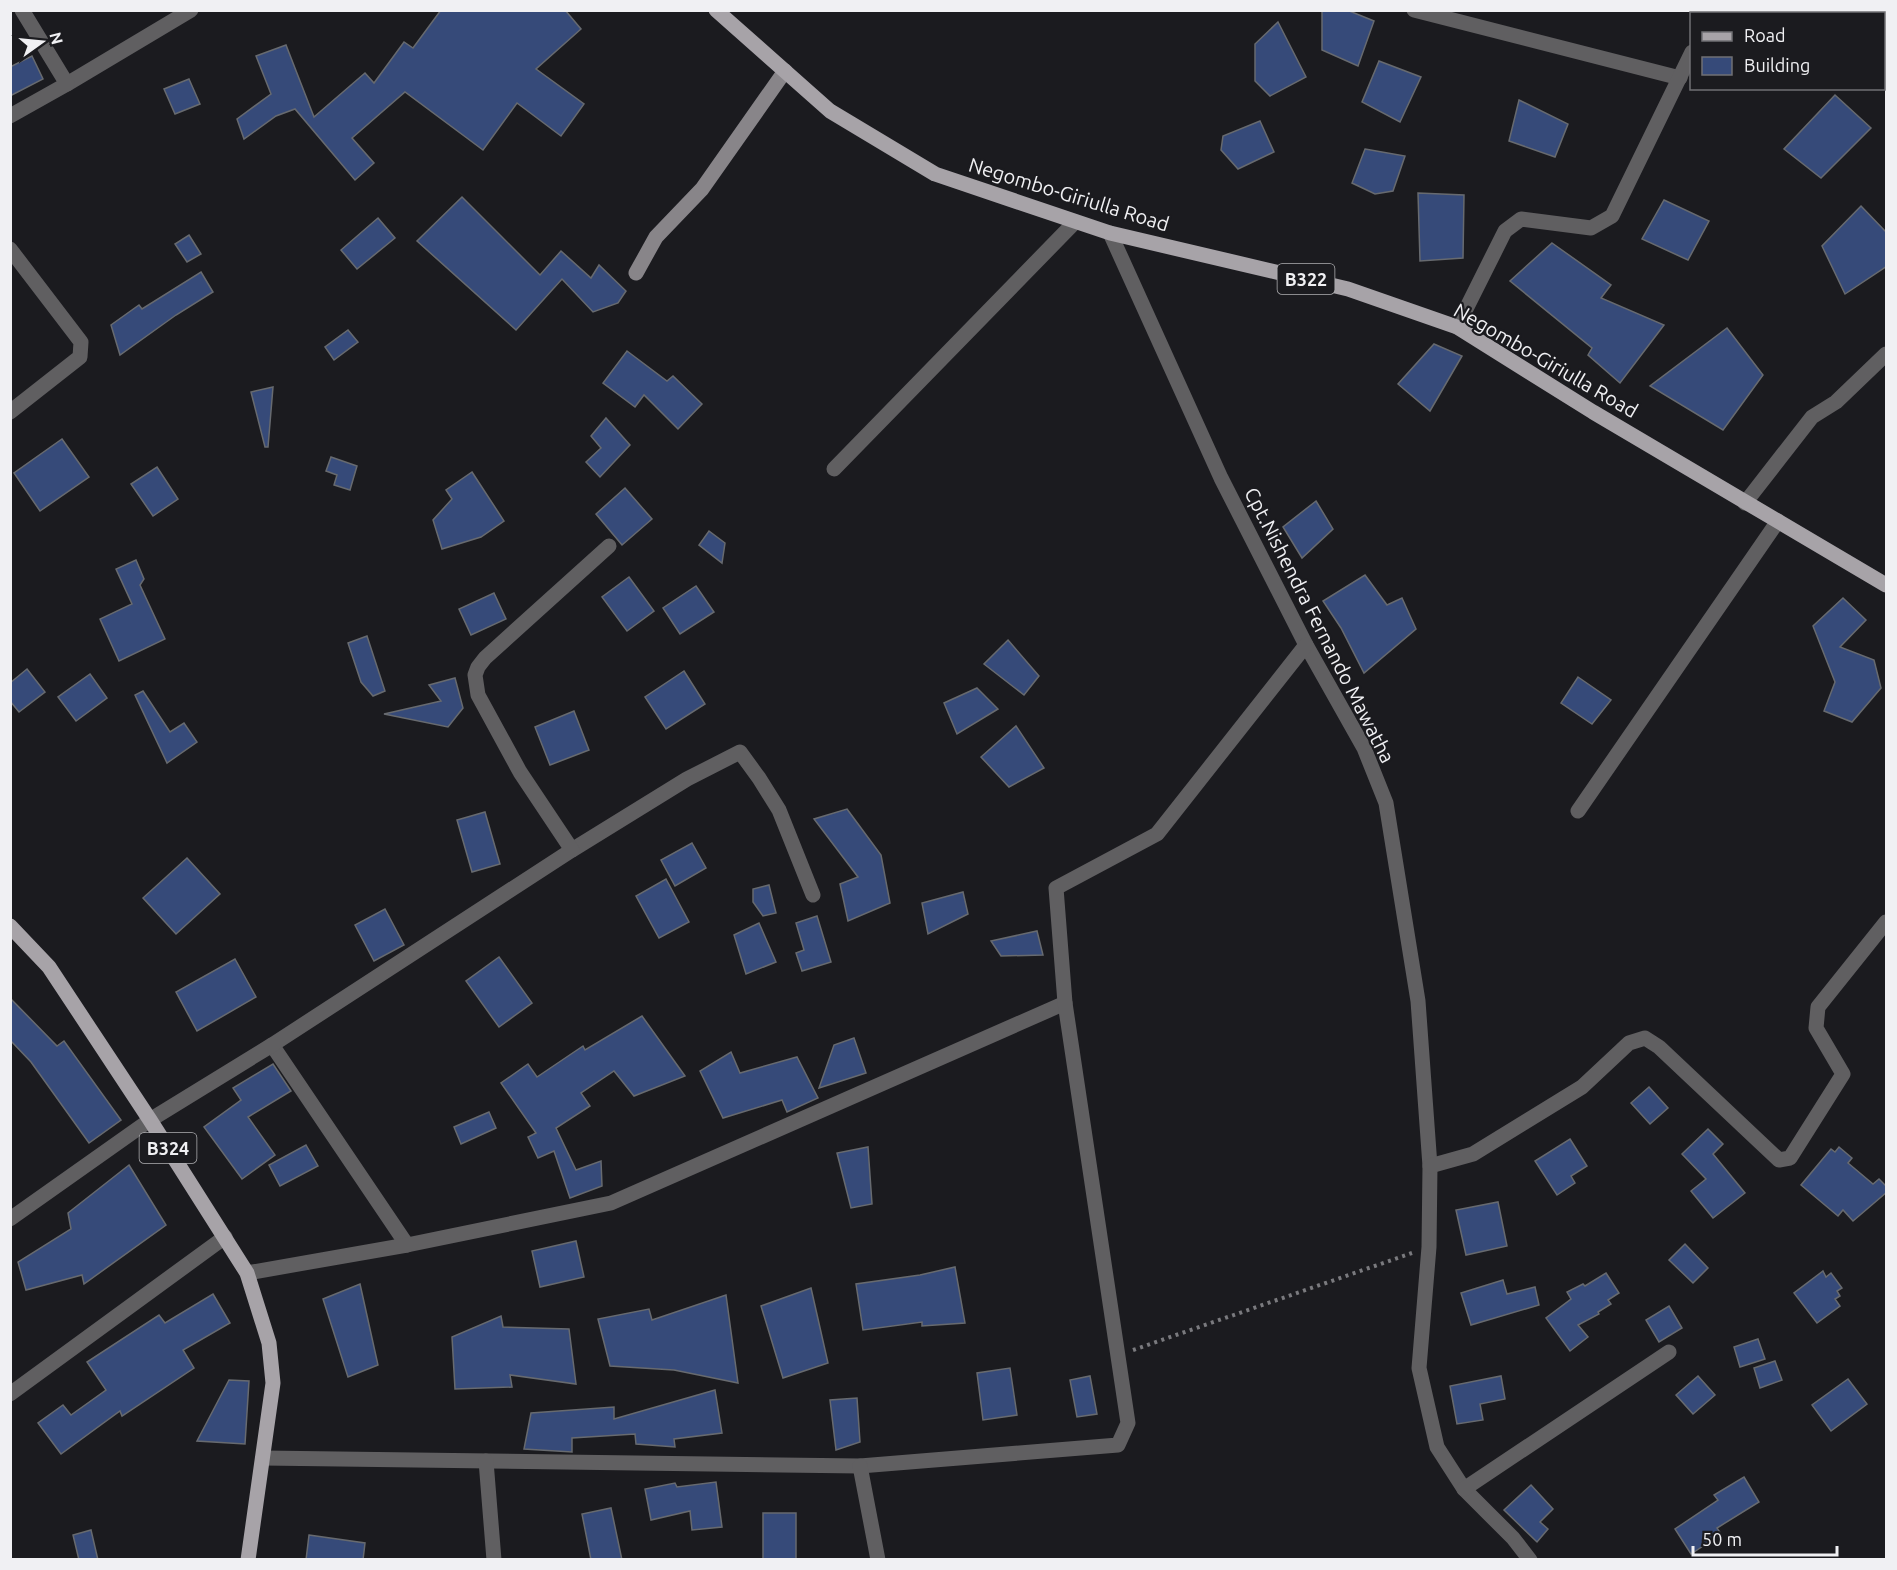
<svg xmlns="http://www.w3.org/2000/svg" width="1897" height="1570" viewBox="0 0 1897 1570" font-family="Ubuntu,sans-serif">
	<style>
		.building { fill: #364a79; stroke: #676a6f; stroke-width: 1.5 }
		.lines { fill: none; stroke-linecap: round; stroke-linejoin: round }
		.path { stroke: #7a7a7e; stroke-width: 4; stroke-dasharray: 3 4.5; stroke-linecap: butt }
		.street { stroke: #605f61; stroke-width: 15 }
		.secondary { stroke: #888589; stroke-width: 15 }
		.primary { stroke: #a7a3a8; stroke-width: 15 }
		.labels { text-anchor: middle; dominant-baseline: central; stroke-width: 4.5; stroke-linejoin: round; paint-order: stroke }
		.shield { fill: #1b1b1f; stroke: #b0b0b3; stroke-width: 1.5 }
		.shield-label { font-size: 18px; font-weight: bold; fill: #f0f0f3 }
		.street-label { font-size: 20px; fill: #f0f0f3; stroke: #1b1b1f }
	</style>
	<rect width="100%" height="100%" fill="#1b1b1f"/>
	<g class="building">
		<polygon points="441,10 565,10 581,29 536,69 584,104 561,136 517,103 483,150 405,92 352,138 374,163 355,180 295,109 276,116 244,139 237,119 271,94 256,56 286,45 314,117 365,73 374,83 404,42 413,48"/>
		<polygon points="1322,10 1347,10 1374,21 1358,66 1322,50"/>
		<polygon points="1278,22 1306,77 1270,96 1255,81 1255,44"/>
		<polygon points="32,56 43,79 10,96 10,67"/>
		<polygon points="1379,61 1421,77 1400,122 1362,102"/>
		<polygon points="189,79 200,104 175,114 164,89"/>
		<polygon points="1835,95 1871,128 1821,178 1784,149"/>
		<polygon points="1519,100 1568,124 1555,157 1509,141"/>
		<polygon points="1260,121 1274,152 1238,169 1221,150 1223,136"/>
		<polygon points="1365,149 1405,156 1393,191 1375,194 1352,183"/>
		<polygon points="1418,193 1464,195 1463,258 1420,261"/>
		<polygon points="462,197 540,275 561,251 591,278 599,265 626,291 618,303 593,312 562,279 516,330 417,241"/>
		<polygon points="1664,200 1709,221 1688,260 1642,239"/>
		<polygon points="1861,206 1887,233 1887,266 1845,294 1822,246"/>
		<polygon points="378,218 395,238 357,269 341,250"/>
		<polygon points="189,235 201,254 187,262 175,244"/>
		<polygon points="1552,243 1611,285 1601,298 1664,325 1620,383 1588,355 1592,348 1510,281"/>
		<polygon points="201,272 213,292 176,315 120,355 111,325 139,305 142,309"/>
		<polygon points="1727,328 1763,375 1723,430 1650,386"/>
		<polygon points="348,330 358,342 334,360 325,347"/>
		<polygon points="1434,344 1462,356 1430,411 1398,384"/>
		<polygon points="627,351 667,381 673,376 702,404 678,429 644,395 635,407 603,383"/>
		<polygon points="273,387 268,447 265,447 251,392"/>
		<polygon points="606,418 630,445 600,477 586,462 601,448 591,436"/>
		<polygon points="62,439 89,477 40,511 14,473"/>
		<polygon points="331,457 357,466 350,490 334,485 337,475 326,471"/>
		<polygon points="157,467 178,499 153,516 131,484"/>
		<polygon points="472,472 504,521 481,537 442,549 433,520 452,499 446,490"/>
		<polygon points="625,488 652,519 622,545 596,514"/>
		<polygon points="1316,501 1333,529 1302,558 1283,527"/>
		<polygon points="709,531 725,543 722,563 699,545"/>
		<polygon points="136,560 144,579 140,585 165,639 119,661 100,619 132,604 116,569"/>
		<polygon points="1365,575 1387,605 1402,598 1416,629 1364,673 1341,628 1323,601"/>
		<polygon points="629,577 654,611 627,631 602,597"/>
		<polygon points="696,586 714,612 680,634 663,608"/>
		<polygon points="494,593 506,619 471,635 459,609"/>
		<polygon points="1843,598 1866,620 1840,647 1874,660 1881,688 1852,722 1824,711 1835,682 1813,626"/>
		<polygon points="367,636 385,691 373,696 361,682 348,643"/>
		<polygon points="1008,640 1039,676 1024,695 984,664"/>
		<polygon points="27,669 45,692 19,712 10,701 10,683"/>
		<polygon points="684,671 705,704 666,729 645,697"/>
		<polygon points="90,674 107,698 76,721 58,697"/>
		<polygon points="1578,677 1611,700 1592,724 1561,703"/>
		<polygon points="455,678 463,708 448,727 384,714 441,701 429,685"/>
		<polygon points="977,688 998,709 957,734 944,703"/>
		<polygon points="143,691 170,732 184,723 197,742 167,763 135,695"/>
		<polygon points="574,711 589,750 550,765 535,727"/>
		<polygon points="1016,726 1044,768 1009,787 981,757"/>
		<polygon points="847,809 881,855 890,903 848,921 840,884 858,877 814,819"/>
		<polygon points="485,812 500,864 472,872 457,820"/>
		<polygon points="692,843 706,868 675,886 661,860"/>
		<polygon points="187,858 220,894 176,934 143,898"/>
		<polygon points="666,879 689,922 659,938 636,896"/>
		<polygon points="769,885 776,913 763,916 753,902 753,889"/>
		<polygon points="963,892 968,914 928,934 922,903"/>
		<polygon points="385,909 404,945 374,961 355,925"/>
		<polygon points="817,916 831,962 802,971 796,953 804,950 796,923"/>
		<polygon points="759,923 776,962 746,974 734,935"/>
		<polygon points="1037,931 1043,955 1001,956 991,941"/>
		<polygon points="499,957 532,1003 499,1027 466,981"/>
		<polygon points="235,959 256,997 197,1031 176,992"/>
		<polygon points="10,998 57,1046 64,1041 121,1120 89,1143 31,1062 10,1040"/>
		<polygon points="642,1016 685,1076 634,1096 614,1071 581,1093 590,1106 556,1128 576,1170 601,1161 602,1186 570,1198 554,1151 538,1158 528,1137 536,1133 501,1083 528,1064 537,1077 583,1046 585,1050"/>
		<polygon points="854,1038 866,1073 819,1088 834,1045"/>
		<polygon points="731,1052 740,1073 797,1057 818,1098 787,1112 782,1100 723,1118 700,1071"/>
		<polygon points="273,1064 291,1091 248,1117 275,1155 242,1179 204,1127 241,1100 233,1088"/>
		<polygon points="1649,1087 1668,1108 1650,1124 1631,1103"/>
		<polygon points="489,1112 496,1128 461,1144 454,1127"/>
		<polygon points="1708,1129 1723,1144 1713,1154 1745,1193 1713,1218 1691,1191 1706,1179 1682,1154"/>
		<polygon points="1570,1139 1587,1166 1571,1176 1575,1183 1557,1195 1535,1161"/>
		<polygon points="306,1145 318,1166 280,1186 269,1165"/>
		<polygon points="868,1147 872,1204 851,1208 837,1153"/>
		<polygon points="1839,1147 1852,1158 1848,1163 1873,1184 1879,1179 1887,1187 1887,1192 1853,1221 1843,1210 1838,1216 1801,1185 1831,1149 1835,1152"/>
		<polygon points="129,1165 166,1225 84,1284 82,1275 26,1290 18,1262 71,1229 68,1213"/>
		<polygon points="1498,1202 1507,1246 1466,1255 1456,1210"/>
		<polygon points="576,1241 584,1277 540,1287 532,1251"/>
		<polygon points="1685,1244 1708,1268 1693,1283 1669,1260"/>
		<polygon points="955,1267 965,1323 922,1326 922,1322 863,1330 856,1284 920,1275"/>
		<polygon points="1823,1271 1826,1277 1831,1273 1842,1288 1837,1291 1840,1296 1835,1299 1840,1306 1817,1323 1794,1293"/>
		<polygon points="1606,1273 1619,1293 1608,1300 1611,1304 1598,1312 1599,1314 1578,1325 1588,1337 1570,1351 1546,1318 1571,1299 1567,1292 1583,1284 1585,1286"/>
		<polygon points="1503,1280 1507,1294 1535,1287 1539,1305 1471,1325 1461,1293"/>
		<polygon points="360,1284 378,1365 348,1377 323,1299"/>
		<polygon points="811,1288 828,1363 783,1378 761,1306"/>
		<polygon points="213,1294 230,1323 183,1350 194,1368 122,1416 120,1411 61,1454 38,1423 63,1405 71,1415 106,1390 87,1362 159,1315 165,1323"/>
		<polygon points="726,1295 738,1383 674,1370 610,1366 598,1319 649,1309 652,1320"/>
		<polygon points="1669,1306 1682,1328 1659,1342 1646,1320"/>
		<polygon points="501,1316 503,1327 569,1329 576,1384 510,1375 512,1387 455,1389 452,1337"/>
		<polygon points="1758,1339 1765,1359 1740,1367 1734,1347"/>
		<polygon points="1775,1361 1782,1380 1760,1388 1754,1368"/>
		<polygon points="1010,1368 1017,1415 983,1420 977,1373"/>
		<polygon points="1090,1376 1097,1414 1077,1417 1070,1380"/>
		<polygon points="1501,1376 1505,1399 1480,1404 1483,1420 1457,1424 1450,1386"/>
		<polygon points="1698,1376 1715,1395 1693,1414 1676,1395"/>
		<polygon points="1848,1379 1867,1404 1831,1431 1812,1405"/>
		<polygon points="229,1380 249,1381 245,1444 197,1441"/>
		<polygon points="715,1390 722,1433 674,1439 675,1447 636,1444 635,1434 572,1438 572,1452 524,1449 531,1413 614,1407 614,1419"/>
		<polygon points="857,1398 860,1442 836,1450 830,1400"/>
		<polygon points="1744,1477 1759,1502 1717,1528 1721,1534 1691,1554 1675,1529 1718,1500 1714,1495"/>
		<polygon points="716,1482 722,1527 692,1530 690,1511 651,1520 645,1489 675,1483 677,1487"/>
		<polygon points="1531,1485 1553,1509 1540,1522 1548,1529 1537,1542 1504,1510"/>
		<polygon points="611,1508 622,1560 591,1560 582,1514"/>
		<rect x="763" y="1513" width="33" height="46"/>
		<polygon points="91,1530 98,1560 79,1560 73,1535"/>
		<polygon points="309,1535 365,1543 363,1560 306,1560"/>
	</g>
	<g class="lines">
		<polyline class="path" points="1133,1350 1412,1253"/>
		<g class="street">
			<polyline points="1414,10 1680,78"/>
			<polyline points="1708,14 1710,10"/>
			<polyline points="67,84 191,10"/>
			<polyline points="10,116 67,84 22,10"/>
			<polyline points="1110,233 1221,478 1306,645 1364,748 1386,803 1418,1001 1430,1166 1429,1247 1419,1368 1437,1447 1464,1489 1513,1538 1530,1560"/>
			<polyline points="10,249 81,342 80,357 10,412"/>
			<polyline points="1457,327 1505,231 1521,219 1591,228 1612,216 1692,52"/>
			<polyline points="834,469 1075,222"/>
			<polyline points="1745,503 1812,417 1836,402 1886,354"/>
			<polyline points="1578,811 1778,521"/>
			<polyline points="572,850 687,779 740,752 759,778 779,810 813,895"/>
			<polyline points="272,1045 407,1245"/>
			<polyline points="1430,1166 1473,1154 1582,1087 1629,1043 1645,1038 1659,1047 1779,1160 1790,1158 1843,1074 1816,1028 1818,1007 1886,922"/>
			<polyline points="10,1219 150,1120 272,1045 572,850 520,772 478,695 475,675 478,667 485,658 609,546"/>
			<polyline points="247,1273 407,1245 611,1203 1065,1003"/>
			<polyline points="10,1394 225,1237"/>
			<polyline points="263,1458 860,1466 1118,1445 1128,1423 1065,1003 1056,888 1157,834 1306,645"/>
			<polyline points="486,1461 494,1560"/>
			<polyline points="860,1466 878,1560"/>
			<polyline points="1464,1489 1669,1352"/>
		</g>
		<polyline class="secondary" points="636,273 656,237 702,189 785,71"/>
		<g class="primary">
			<polyline points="716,10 830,111 935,174 1110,233 1348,289 1457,327 1593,412 1886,585"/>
			<polyline points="10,926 49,967 150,1120 247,1273 269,1343 273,1383 248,1560"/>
		</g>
	</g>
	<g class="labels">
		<g class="shield">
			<rect x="1277.5" y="264" width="57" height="30" rx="4.5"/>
			<rect x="139.5" y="1133" width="57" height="30" rx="4.5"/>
		</g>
		<g class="shield-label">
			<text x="1306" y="279">B322</text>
			<text x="168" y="1148">B324</text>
		</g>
		<g class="street-label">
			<text transform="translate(1069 194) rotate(17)">Negombo-Giriulla Road</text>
			<text transform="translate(1546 360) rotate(30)">Negombo-Giriulla Road</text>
			<text transform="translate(1320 625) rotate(63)">Cpt.Nishendra Fernando Mawatha</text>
		</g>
	</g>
	<rect width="1897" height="1570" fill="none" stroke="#f0f0f3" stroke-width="24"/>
	<rect x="1690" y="12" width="195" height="78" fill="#1b1b1f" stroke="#707074" stroke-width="1.5"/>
	<rect x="1702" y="32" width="30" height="9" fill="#a7a3a8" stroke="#707074" stroke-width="1.5"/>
	<text x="1744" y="42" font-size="18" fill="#f0f0f3">Road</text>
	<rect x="1702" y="57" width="30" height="18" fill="#364a79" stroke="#707074" stroke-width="1.5"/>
	<text x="1744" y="72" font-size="18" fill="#f0f0f3">Building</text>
	<g transform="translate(42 42) rotate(75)" stroke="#1b1b1f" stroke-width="4.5" paint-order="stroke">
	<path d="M0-4.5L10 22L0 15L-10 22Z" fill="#f0f0f3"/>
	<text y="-9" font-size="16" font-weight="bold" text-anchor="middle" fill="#f0f0f3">N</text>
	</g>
	<path d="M1693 1546v9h144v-9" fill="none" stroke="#f0f0f3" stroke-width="3"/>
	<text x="1702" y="1546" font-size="18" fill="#f0f0f3" stroke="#1b1b1f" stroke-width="4.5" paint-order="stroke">50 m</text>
</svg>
